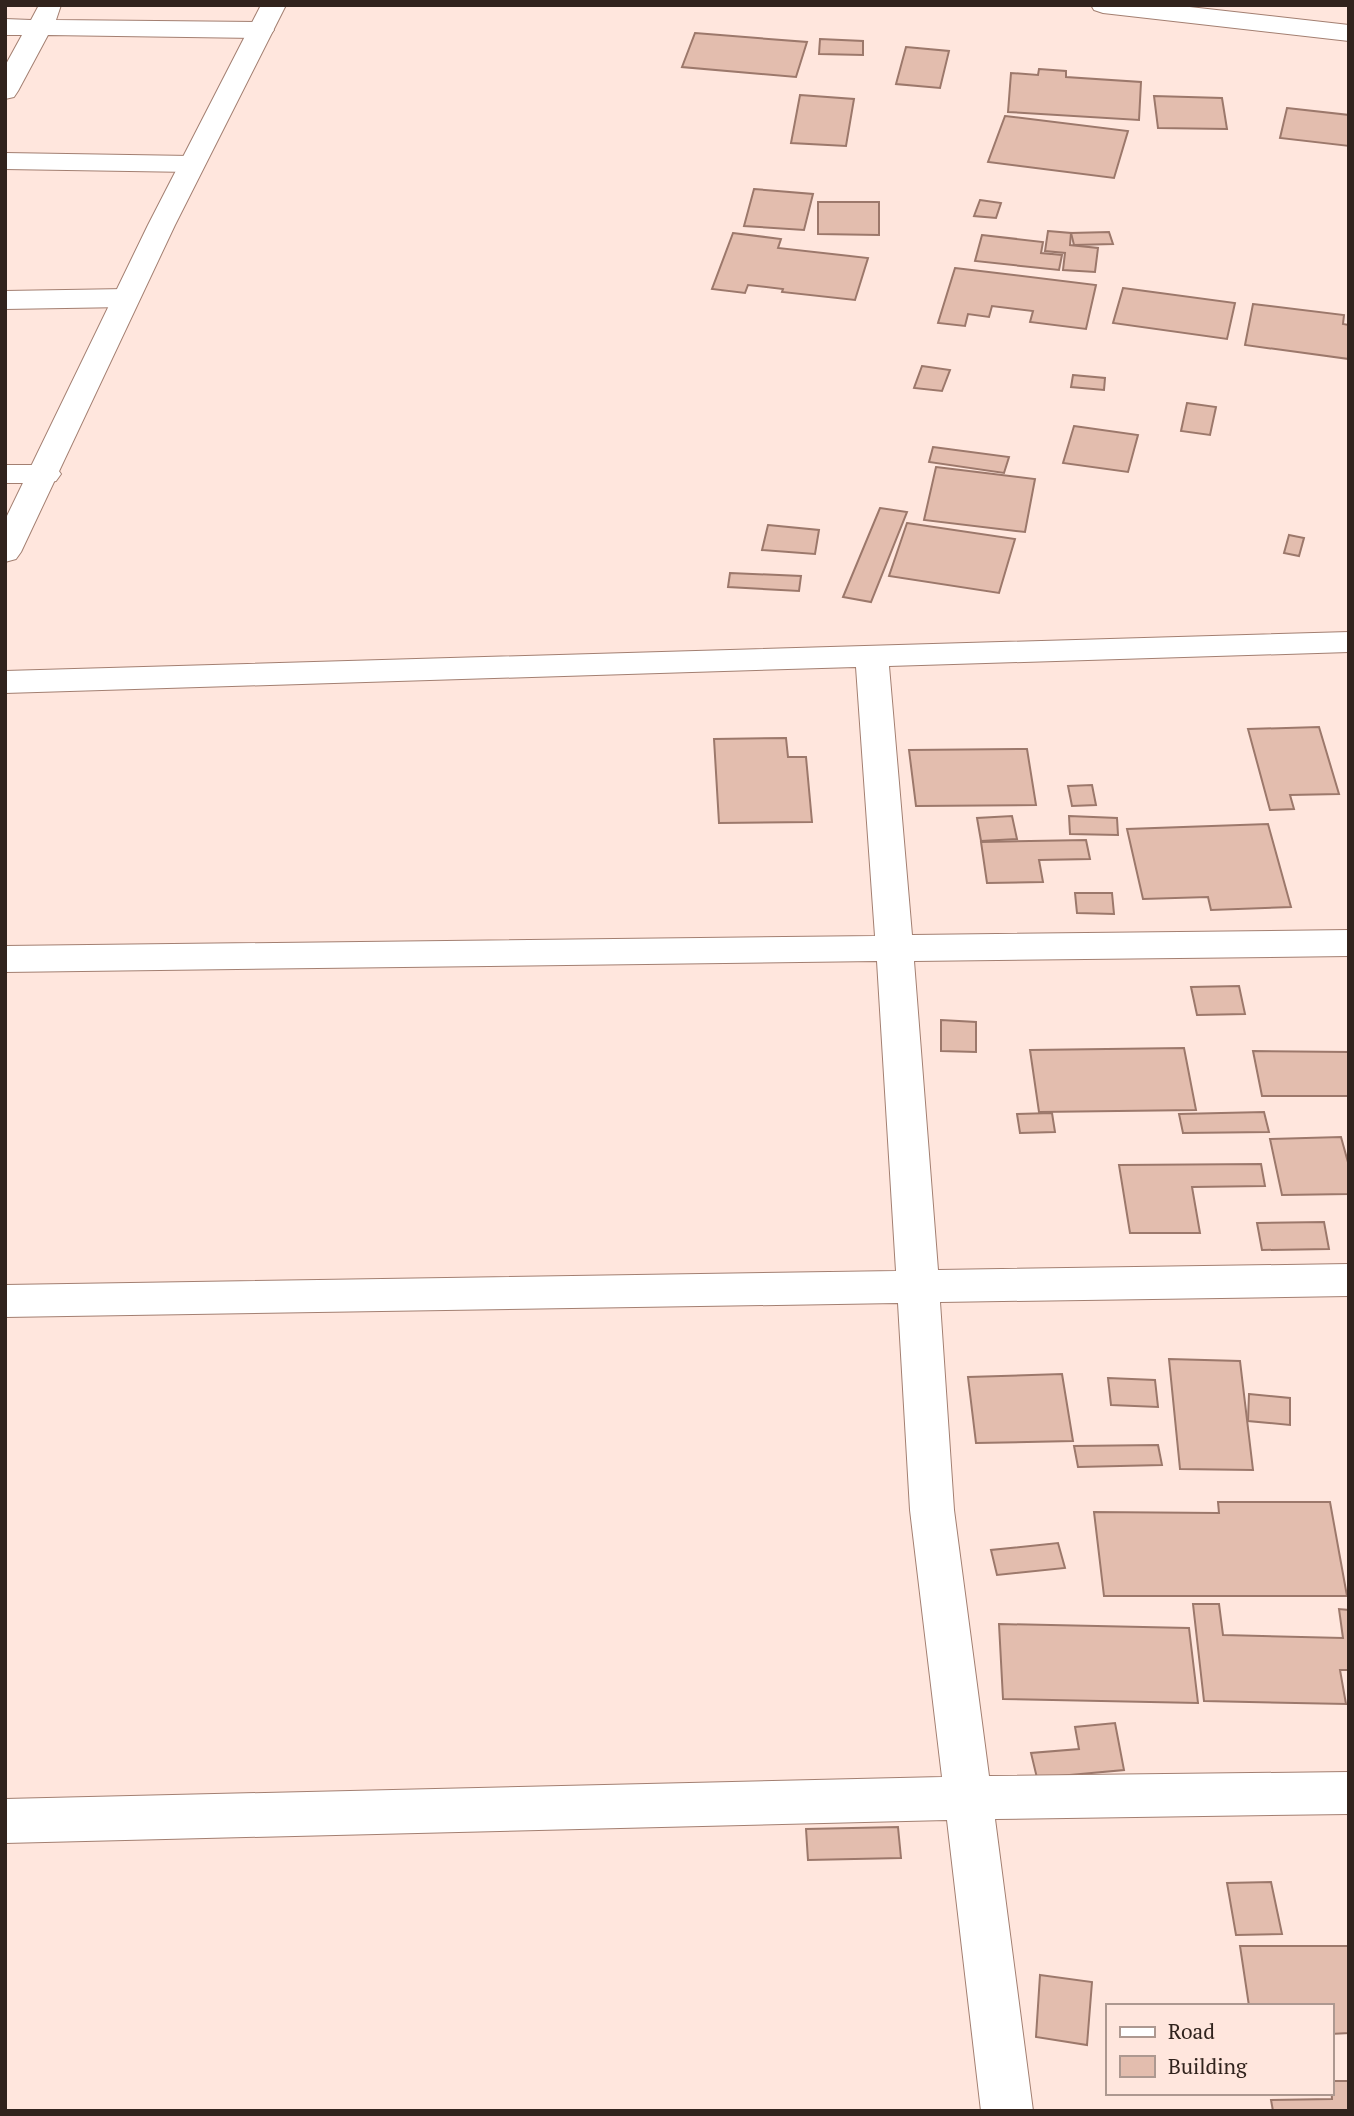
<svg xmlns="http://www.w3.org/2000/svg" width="1354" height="2116" viewBox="0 0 1354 2116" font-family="'PT Serif',serif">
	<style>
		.building { fill: #e3bdae; stroke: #9c786b; stroke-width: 2 }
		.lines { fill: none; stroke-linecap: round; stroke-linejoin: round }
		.minor-casing { stroke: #a37f71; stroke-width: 2 }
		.tertiary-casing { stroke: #a37f71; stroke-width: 2 }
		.minor { fill: #fff; fill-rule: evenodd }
		.tertiary { fill: #fff; fill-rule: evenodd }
	</style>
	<rect width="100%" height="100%" fill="#ffe6dd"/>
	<g class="building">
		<polygon points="695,33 807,42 796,77 682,67"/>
		<polygon points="820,39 863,41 863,55 819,54"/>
		<polygon points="906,47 949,51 940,88 896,84"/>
		<polygon points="1039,69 1066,71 1066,77 1141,82 1139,120 1008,112 1011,73 1038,75"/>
		<polygon points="800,95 854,99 846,146 791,143"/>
		<polygon points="1154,96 1222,98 1227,129 1158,128"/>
		<polygon points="1287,108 1349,115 1349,146 1280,138"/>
		<polygon points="1005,116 1128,131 1114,178 988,162"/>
		<polygon points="754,189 813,194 804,230 744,226"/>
		<polygon points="980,200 1001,203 996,218 974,216"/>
		<polygon points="818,202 879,202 879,235 818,234"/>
		<polygon points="1048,231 1071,233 1070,245 1098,248 1095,272 1063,270 1065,253 1045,251"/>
		<polygon points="1109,232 1113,244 1074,245 1071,233"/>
		<polygon points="733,233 781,239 778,248 868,258 855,300 782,292 783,289 748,285 745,293 712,289"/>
		<polygon points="982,235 1043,242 1041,253 1062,255 1059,270 975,261"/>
		<polygon points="955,268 1096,285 1086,329 1030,322 1033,311 992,306 989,317 968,314 965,326 938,323"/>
		<polygon points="1123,288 1235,303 1227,339 1113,323"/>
		<polygon points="1253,304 1344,315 1343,324 1349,325 1349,359 1245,345"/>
		<polygon points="922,366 950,370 942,391 914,388"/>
		<polygon points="1073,375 1105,378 1104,390 1071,387"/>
		<polygon points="1187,403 1216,407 1210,435 1181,431"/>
		<polygon points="1074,426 1138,435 1128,472 1063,463"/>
		<polygon points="933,447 1009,457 1004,473 929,462"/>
		<polygon points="936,467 1035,479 1025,532 924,520"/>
		<polygon points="880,508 907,512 871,602 843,597"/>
		<polygon points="907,523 1015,539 999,593 889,576"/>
		<polygon points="768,525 819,530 815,554 762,550"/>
		<polygon points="1289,535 1304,538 1299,556 1284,553"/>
		<polygon points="730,573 801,576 799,591 728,587"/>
		<polygon points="1319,727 1339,794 1290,795 1294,809 1270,810 1248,729"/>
		<polygon points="786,738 788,757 806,757 812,822 719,823 714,739"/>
		<polygon points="1027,749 1036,805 916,806 909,750"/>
		<polygon points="1092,785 1096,805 1072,806 1068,786"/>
		<polygon points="1012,816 1017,839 981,841 977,818"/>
		<polygon points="1069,816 1117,818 1118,835 1070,834"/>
		<polygon points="1268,824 1291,907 1211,910 1208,897 1143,899 1127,829"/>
		<polygon points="1086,840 1090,859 1039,860 1043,882 987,883 981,842"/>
		<polygon points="1075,893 1112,893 1114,914 1077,913"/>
		<polygon points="1239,986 1245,1014 1197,1015 1191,987"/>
		<polygon points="941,1020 976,1022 976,1052 941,1051"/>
		<polygon points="1184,1048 1196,1110 1039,1112 1030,1050"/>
		<polygon points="1253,1051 1349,1052 1349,1096 1262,1096"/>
		<polygon points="1264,1112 1269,1132 1183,1133 1179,1114"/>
		<polygon points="1052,1113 1055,1132 1020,1133 1017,1114"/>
		<polygon points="1341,1137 1349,1166 1349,1194 1282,1195 1270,1139"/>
		<polygon points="1261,1164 1265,1186 1192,1187 1200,1233 1130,1233 1119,1165"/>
		<polygon points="1324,1222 1329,1249 1262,1250 1257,1223"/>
		<polygon points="1169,1359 1240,1361 1253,1470 1180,1469"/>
		<polygon points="1062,1374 1073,1441 976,1443 968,1377"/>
		<polygon points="1108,1378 1155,1380 1158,1407 1111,1405"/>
		<polygon points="1249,1394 1290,1398 1290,1425 1248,1421"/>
		<polygon points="1158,1445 1162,1465 1078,1467 1074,1446"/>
		<polygon points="1218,1502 1330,1502 1347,1596 1104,1596 1094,1512 1219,1513"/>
		<polygon points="1058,1543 1065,1568 997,1575 991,1550"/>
		<polygon points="1193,1604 1219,1604 1223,1635 1343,1638 1339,1609 1349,1610 1349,1670 1340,1670 1346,1704 1204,1701"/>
		<polygon points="999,1624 1189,1628 1198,1703 1003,1699"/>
		<polygon points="1115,1723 1124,1770 1037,1778 1031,1753 1079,1749 1075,1727"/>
		<polygon points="898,1827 901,1858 808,1860 806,1829"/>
		<polygon points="1271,1882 1282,1934 1236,1935 1227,1883"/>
		<polygon points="1240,1946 1349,1946 1349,2033 1331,2034 1331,2006 1249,2006"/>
		<polygon points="1040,1975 1092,1982 1087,2045 1036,2037"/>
		<polygon points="1331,2081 1349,2081 1349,2111 1273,2111 1271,2100 1332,2099"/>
	</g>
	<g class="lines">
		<g class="minor-casing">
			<g id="minor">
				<polygon points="39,5 61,5 56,20 261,22 270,25 274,30 270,35 261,38 48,35 18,91 14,97 5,99 5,66 22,35 5,35 5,19 31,20"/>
				<polygon points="5,153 191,156 201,158 205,164 201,170 191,172 5,169"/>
				<polygon points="126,289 136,292 140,298 136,304 126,307 5,309 5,291"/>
				<polygon points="5,465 45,465 56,467 61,474 56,481 45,483 5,483"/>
				<polygon points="1349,632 1349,652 889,666 912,935 1349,930 1349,956 914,961 938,1270 1349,1264 1349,1296 940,1302 954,1510 989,1776 1349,1772 1349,1814 995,1819 1033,2111 981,2111 947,1820 5,1843 5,1799 942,1777 910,1510 898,1303 5,1317 5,1285 896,1271 877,961 5,972 5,946 875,936 856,667 5,693 5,671"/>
			</g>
		</g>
		<g class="tertiary-casing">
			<g id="tertiary">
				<polygon points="261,5 286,5 175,225 21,552 16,559 5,562 5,520 148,225"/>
				<polygon points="1091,5 1172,5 1349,25 1349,41 1103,13 1094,10"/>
			</g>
		</g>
		<use href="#minor" class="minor"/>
		<use href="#tertiary" class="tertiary"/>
	</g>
	<rect width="1354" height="2116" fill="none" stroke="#31231d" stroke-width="14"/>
	<rect x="1106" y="2004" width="228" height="91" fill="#ffe6dd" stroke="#ad9890" stroke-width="2"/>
	<rect x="1120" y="2027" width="35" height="10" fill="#ffffff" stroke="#ad9890" stroke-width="2"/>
	<text x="1168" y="2039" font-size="21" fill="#31231d">Road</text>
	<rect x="1120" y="2056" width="35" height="21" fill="#e3bdae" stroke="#ad9890" stroke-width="2"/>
	<text x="1168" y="2074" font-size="21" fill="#31231d">Building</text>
</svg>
